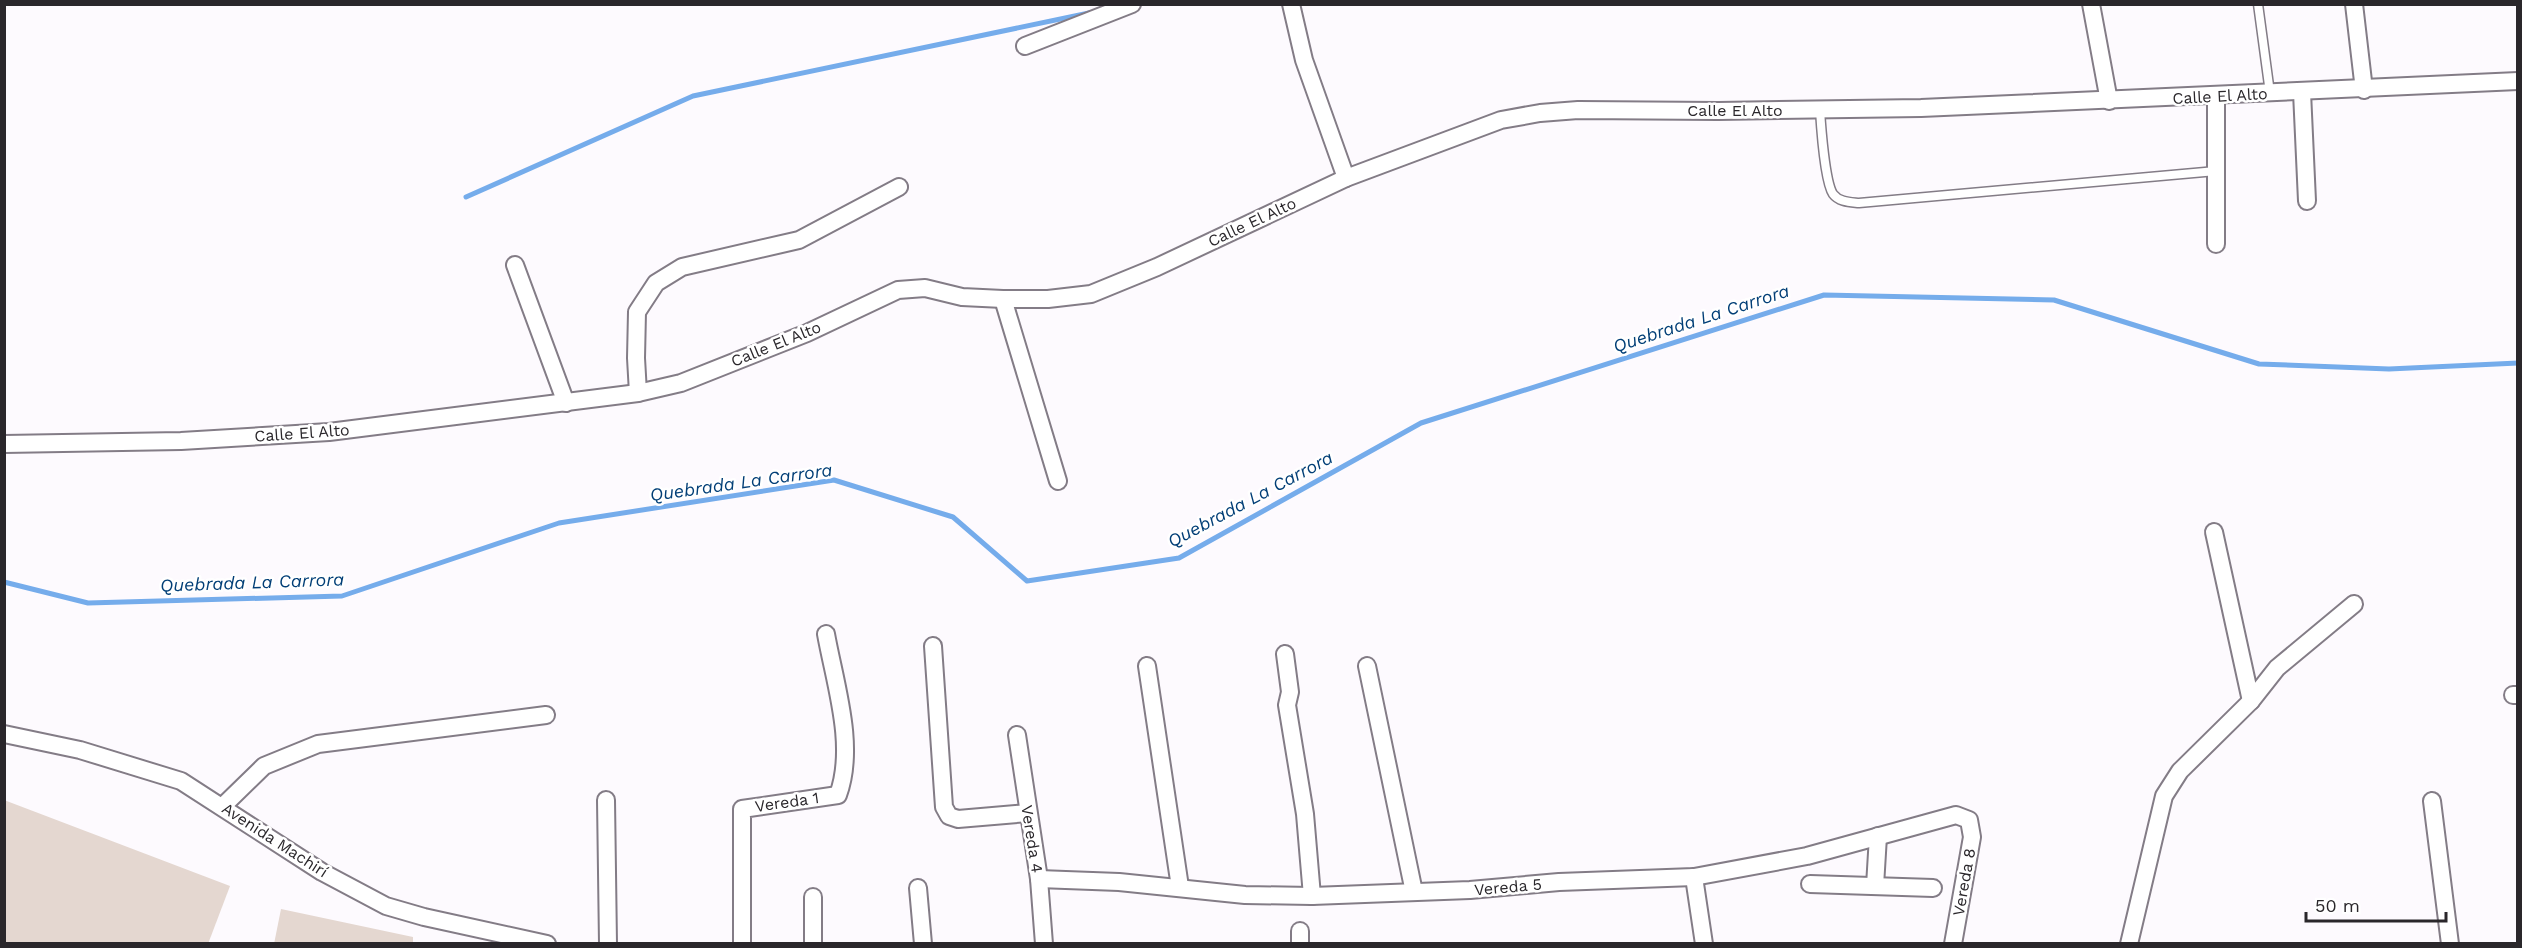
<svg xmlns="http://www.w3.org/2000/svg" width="2522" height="948" viewBox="0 0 2522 948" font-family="'Work Sans',sans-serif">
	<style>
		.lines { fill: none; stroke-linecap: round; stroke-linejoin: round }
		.stream { stroke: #75aceb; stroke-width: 5 }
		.building { fill: #e4d7d0 }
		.lane-casing { stroke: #837c86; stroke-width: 11 }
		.street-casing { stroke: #837c86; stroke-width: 20 }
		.lane { stroke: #fff; stroke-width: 8 }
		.street { stroke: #fff; stroke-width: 16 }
		.labels { text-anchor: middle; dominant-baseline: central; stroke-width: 5; stroke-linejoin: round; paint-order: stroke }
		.street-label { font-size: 16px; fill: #2a272b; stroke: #fff }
		.water-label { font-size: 18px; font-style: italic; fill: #013e76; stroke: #fff }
	</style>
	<rect width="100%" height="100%" fill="#fdfafe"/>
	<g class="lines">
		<g class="stream">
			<polyline points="466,197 693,96 1089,13"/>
			<polyline points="4,582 88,603 342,596 559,523 834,480 953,517 1027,581 1179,558 1421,423 1824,295 2054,300 2259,364 2389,369 2518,363"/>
		</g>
	</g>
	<g class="building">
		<polygon points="4,800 230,886 208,944 4,944"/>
		<polygon points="281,909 413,937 413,944 274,944"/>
	</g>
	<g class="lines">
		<g class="lane-casing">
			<g id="lane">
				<polyline points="2258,4 2270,93"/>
				<path d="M1820,110C1821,126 1825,182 1833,194C1839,202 1850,202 1859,203L2216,171"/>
			</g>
		</g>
		<g class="street-casing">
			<g id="street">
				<polyline points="1291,4 1304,60 1346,178"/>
				<polyline points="2091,4 2109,101"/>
				<polyline points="2354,4 2364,90"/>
				<polyline points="1025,46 1132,4"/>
				<polyline points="2302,92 2307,201"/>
				<polyline points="2216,95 2216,244"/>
				<polyline points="515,265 566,403"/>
				<polyline points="1003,299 1058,481"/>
				<polyline points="638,393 636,358 637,312 656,283 682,267 799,240 899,187"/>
				<polyline points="4,444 181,441 329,432 638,393 681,383 807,333 898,290 925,288 962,297 1003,299 1048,299 1091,294 1157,267 1346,178 1501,120 1540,113 1578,110 1718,111 1921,108 2518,81"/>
				<polyline points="2214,532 2251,701"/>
				<polyline points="933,646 944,807 949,816 958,819 1028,813"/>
				<polyline points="1285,654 1290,692 1287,705 1305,814 1312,896"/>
				<polyline points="1147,666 1180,887"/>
				<polyline points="1367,666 1414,892"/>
				<polyline points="2513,695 2518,695"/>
				<polyline points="4,734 80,750 181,781 322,872 386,906 424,917 547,944"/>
				<polyline points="1017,735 1039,879 1044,944"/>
				<polyline points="606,800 608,944"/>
				<polyline points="2432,801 2450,944"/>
				<polyline points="223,806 264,766 318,744 546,715"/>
				<polyline points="1694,877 1704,944"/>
				<polyline points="1039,879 1119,882 1245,895 1312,896 1470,890 1559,882 1694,877 1807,856 1956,815 1969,820 1972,837 1953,944"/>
				<polyline points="1810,884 1933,888"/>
				<polyline points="1875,886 1878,836"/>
				<polyline points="918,888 923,944"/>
				<polyline points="813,897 813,944"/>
				<path d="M742,944V809L838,795C856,746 835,684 826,634"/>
				<polyline points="1300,944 1300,931"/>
				<polyline points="2129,944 2164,796 2180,771 2251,701 2277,668 2354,604"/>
			</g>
		</g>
		<use href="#lane" class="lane"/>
		<use href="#street" class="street"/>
	</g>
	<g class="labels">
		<g class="street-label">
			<text transform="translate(2220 96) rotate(-3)">Calle El Alto</text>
			<text x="1735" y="110">Calle El Alto</text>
			<text transform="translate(1252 222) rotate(-25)">Calle El Alto</text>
			<text transform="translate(776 344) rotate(-22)">Calle El Alto</text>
			<text transform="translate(302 433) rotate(-4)">Calle El Alto</text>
			<text transform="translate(787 802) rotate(-8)">Vereda 1</text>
			<text transform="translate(1032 839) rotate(81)">Vereda 4</text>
			<text transform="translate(275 840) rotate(33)">Avenida Machirí</text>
			<text transform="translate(1964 882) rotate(-80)">Vereda 8</text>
			<text transform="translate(1508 887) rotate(-5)">Vereda 5</text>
		</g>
		<g class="water-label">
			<text transform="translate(1701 318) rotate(-18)">Quebrada La Carrora</text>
			<text transform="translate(741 482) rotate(-8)">Quebrada La Carrora</text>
			<text transform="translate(1250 499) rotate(-28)">Quebrada La Carrora</text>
			<text transform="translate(252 582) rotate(-2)">Quebrada La Carrora</text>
		</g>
	</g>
	<rect width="2522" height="948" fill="none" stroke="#2a272b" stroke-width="12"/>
	<path d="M2306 912v9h140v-9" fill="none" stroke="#2a272b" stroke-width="3"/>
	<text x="2315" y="912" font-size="18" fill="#2a272b" stroke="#ffffff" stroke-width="4.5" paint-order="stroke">50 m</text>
</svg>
